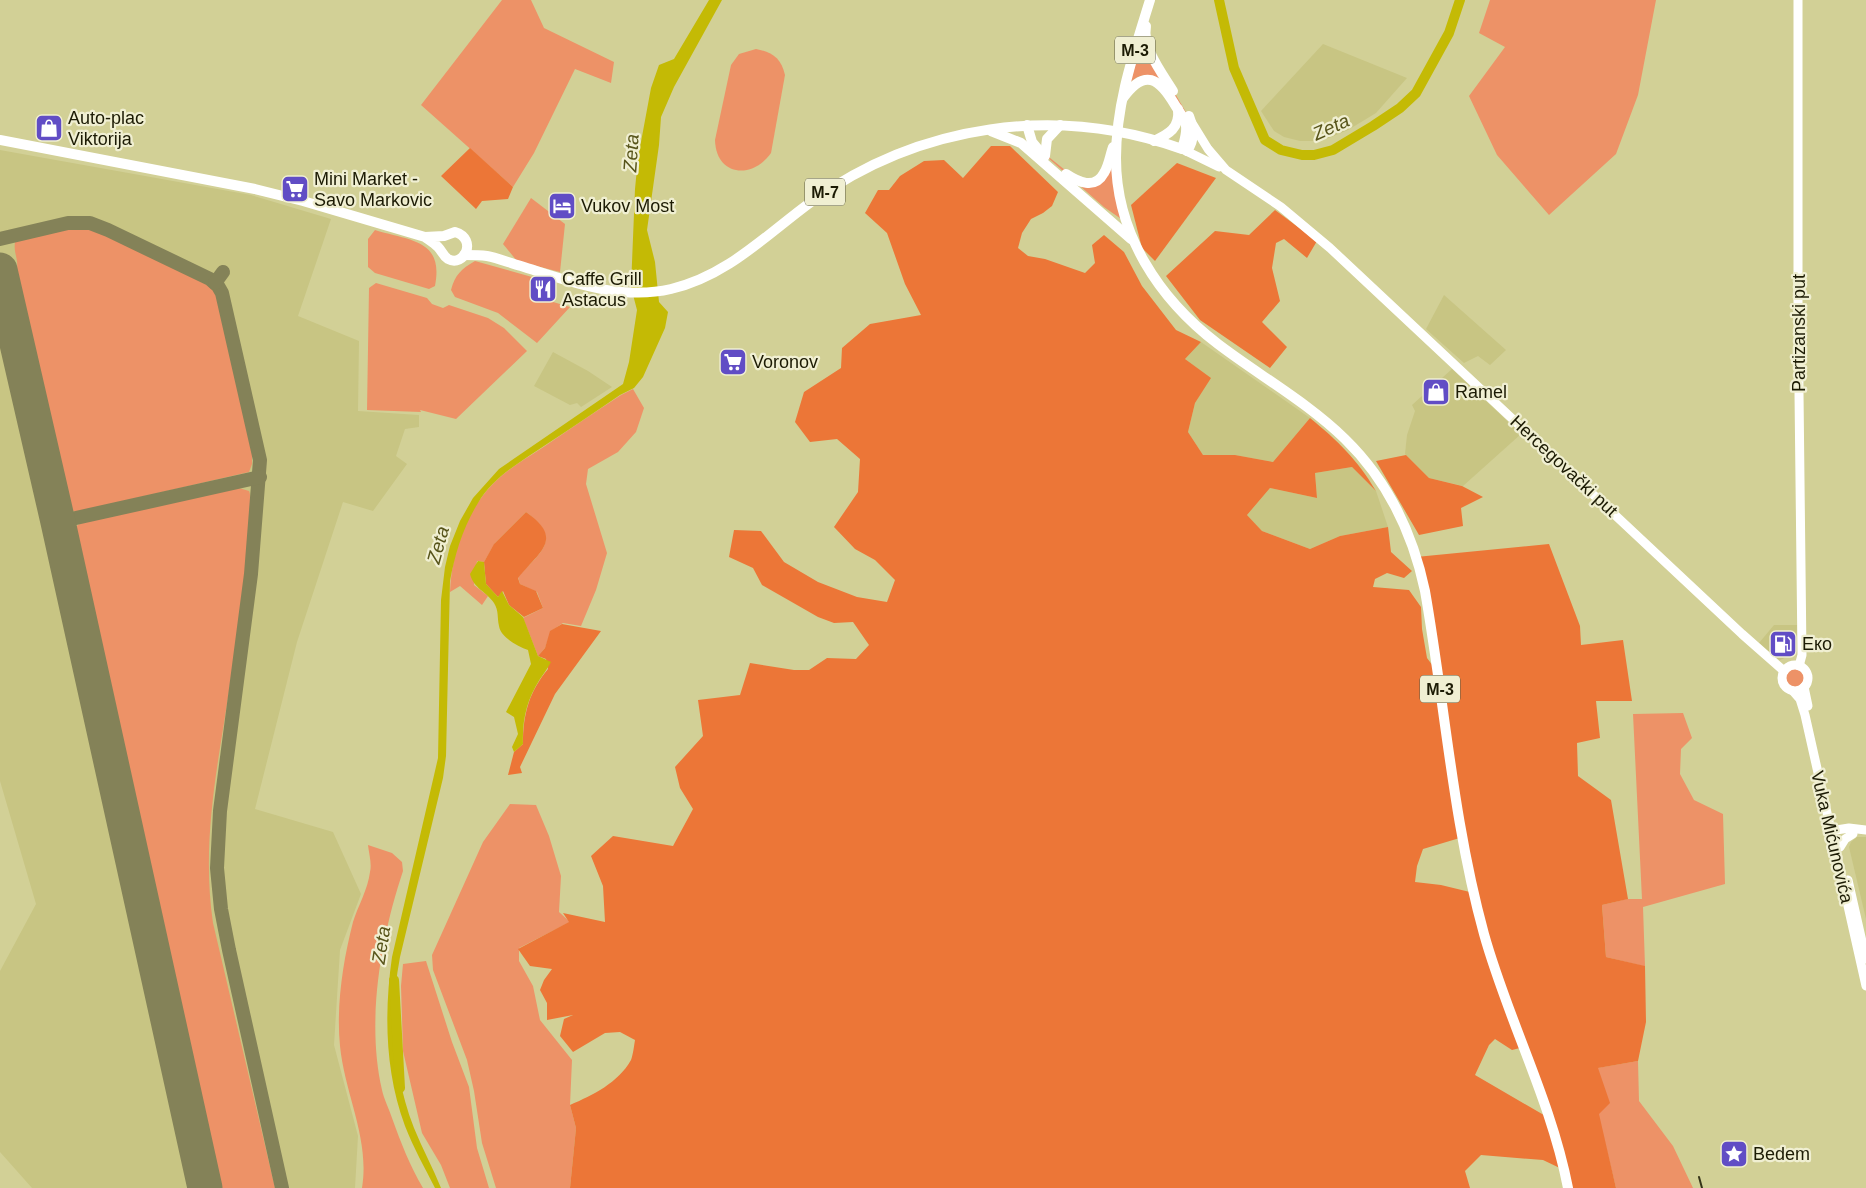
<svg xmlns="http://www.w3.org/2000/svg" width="1866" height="1188" viewBox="0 0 1866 1188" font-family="Arial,sans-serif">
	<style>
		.built { fill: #c8c583 }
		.green { fill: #ed9267 }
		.forest { fill: #ec7637; fill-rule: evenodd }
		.water { fill: #c4ba05 }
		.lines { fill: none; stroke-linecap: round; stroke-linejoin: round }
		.river { stroke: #c4ba05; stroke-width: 10 }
		.taxiway { stroke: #848258; stroke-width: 14 }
		.runway { stroke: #848258; stroke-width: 35 }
		.secondary { stroke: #fff; stroke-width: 9 }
		.primary { stroke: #fff; stroke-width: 10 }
		.rail { stroke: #363519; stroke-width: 2 }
		.labels { text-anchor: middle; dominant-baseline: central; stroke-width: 4.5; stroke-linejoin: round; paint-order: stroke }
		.shield { fill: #f0efd2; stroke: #5c5b42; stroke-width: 1 }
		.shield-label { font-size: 16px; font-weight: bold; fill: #1c1b04 }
		.poi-label { font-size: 18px; fill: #1c1b04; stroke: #f0efd2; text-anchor: start }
		.street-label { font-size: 18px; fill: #1c1b04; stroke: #f0efd2 }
		.water-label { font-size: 19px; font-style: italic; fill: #57541a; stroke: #f0efd2 }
	</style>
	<rect width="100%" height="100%" fill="#d2d096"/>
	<g class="built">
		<polygon points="1323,44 1407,78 1376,113 1348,130 1329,138 1314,141 1300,141 1284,137 1274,131 1261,111"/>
		<polygon points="0,150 251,195 331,219 298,316 359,341 358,411 419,415 419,427 405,429 396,456 407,464 373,511 343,502 297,642 255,809 333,832 361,894 340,950 334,1045 358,1136 355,1188 32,1188 0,1152 0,971 36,904 0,781"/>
		<polygon points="1444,295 1506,350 1490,365 1478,356 1464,363 1426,329"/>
		<polygon points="1201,342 1310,418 1273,462 1235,455 1203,455 1188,432 1195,403 1210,378 1185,359"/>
		<polygon points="553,352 588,371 612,387 581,407 577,403 570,405 534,386"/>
		<polygon points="1452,369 1521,434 1463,486 1429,478 1405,454 1407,435 1415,411 1412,405"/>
		<polygon points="1352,467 1376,491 1388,527 1340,536 1310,549 1262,531 1247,515 1270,488 1317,498 1315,473"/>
		<polygon points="1774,625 1797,625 1796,653 1780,660 1769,654 1759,643"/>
		<polygon points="1857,837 1866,837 1866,919 1849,847 1851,842"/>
	</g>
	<g class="green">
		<polygon points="502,0 531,0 544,28 614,62 611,83 575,69 534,153 513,187 421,105"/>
		<polygon points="1490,0 1656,0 1638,95 1616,154 1549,215 1497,155 1469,96 1505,47 1479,33"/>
		<path d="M1144,36L1150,51L1190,119L1161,79C1150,74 1139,73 1130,83Z"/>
		<path d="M756,49C772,52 781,58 785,75L771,153C752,180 716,176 715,140L731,65L739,54Z"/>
		<polygon points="1030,142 1075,178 1091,183 1110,163 1124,221 1104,207"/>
		<polygon points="531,198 565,224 560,272 517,261 503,244"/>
		<path d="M72,228H86L103,233L206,282L215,291L242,399L252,449V464L249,472L76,512L71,510L67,506L15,276C21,260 13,256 15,242L19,239Z"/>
		<path d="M375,230C410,241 444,239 435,286L429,289L375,273L368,267V239Z"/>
		<path d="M475,261L532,277L533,296L570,307L537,343L498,313L455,297L451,290C455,275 461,269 475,261Z"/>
		<polygon points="376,283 427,298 432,304 443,308 449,305 488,318 504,328 527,351 456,419 420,410 421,412 367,410 369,288"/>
		<path d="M633,389L644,408L636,432L618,452L588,469L586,484L607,553L596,590L581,626L563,623L551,631L545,648L538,656L523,618L543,608L537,592L520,584L518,577C541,552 563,539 526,512L495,543L484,562L477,561L474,585L488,596L482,605L460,586L450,592C451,556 465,514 490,487C504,471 524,460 542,448C568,430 594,413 621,395Z"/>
		<path d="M239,488L249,491C255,505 245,573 243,592C237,636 231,680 224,723C213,790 203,855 213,923L275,1188H216L73,536L75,527L81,523Z"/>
		<circle cx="1795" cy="678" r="9"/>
		<polygon points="1683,713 1692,738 1681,749 1680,774 1694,800 1723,814 1725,884 1643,907 1645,966 1643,966 1606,957 1602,905 1627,899 1642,899 1633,714"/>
		<polygon points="510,804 536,805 549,836 561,876 559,912 570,922 519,948 519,961 533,986 540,1020 572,1060 570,1105 576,1128 570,1188 496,1188 482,1143 474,1091 467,1060 433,970 432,955 483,842"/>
		<path d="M368,845L392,853L402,862L403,871C381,937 366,1021 382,1090C384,1099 389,1109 392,1118C401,1143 410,1166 423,1188H362C370,1139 345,1095 340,1046C336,1006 343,961 353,922C358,906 368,889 370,872C372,864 369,854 368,845Z"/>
		<polygon points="426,961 452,1042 469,1087 477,1148 489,1188 450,1188 441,1165 422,1133 403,1051 401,986 403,964"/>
		<polygon points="1638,1061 1639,1101 1673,1146 1693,1188 1616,1188 1598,1114 1597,1068"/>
	</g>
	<g class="forest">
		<path d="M991,146H1010L1058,192L1052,206L1043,213L1031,219L1022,233L1018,248L1028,256L1045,259L1085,273L1095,263L1092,245L1104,235L1124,252L1142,286L1176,330L1201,342L1185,359L1211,378L1195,403L1188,432L1203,455H1235L1273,462L1310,418C1338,441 1357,459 1376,491L1352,467L1315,473L1317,498L1270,488L1247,515L1262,531L1310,549L1340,536L1388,527L1391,552L1412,571L1404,578L1387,573L1375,579L1373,587L1409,590L1421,607L1422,629L1427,658L1436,670L1416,557L1549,544L1580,626L1581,645L1623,640L1632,701H1596L1600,738L1577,743L1578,776L1611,800L1628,899L1602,905L1606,957L1645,966L1646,1022L1638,1061L1598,1068L1610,1103L1599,1114L1616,1188H1568L1564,1170L1543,1160L1481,1155L1465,1171L1470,1188H570L576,1128L570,1105C593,1095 618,1083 631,1060C633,1055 634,1046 635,1040L620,1032L605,1033L573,1052L560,1036L564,1019L573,1015L547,1020V1003L540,990L544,980L552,969L530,966L518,949L569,922L563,913L605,922L603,886L591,856L613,836L673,846L693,809L680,788L675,767L703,736L698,700L740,695L750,663L794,670H809L827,658L856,659L869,645L853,622L834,623L818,617L762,585L753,568L729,557L734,530L761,531L784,562L818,582L857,597L887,602L895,580L875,560L855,549L834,527L858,492L860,459L837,439L810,442L795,422L804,392L841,368L842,348L870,324L921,315L905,284L887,233L865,213L878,190H889L900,176L924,161L944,160L963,178ZM1463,837L1474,893L1441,885L1415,882L1417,866L1423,849ZM1495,1039L1512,1050L1524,1047L1549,1118L1475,1075L1489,1045Z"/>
		<polygon points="470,148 513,187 508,199 482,201 476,209 441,176"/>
		<polygon points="1177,163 1216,178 1155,261 1142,248 1131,205"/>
		<polygon points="1275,210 1317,241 1307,258 1284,239 1276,243 1272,268 1280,301 1262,322 1287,347 1270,368 1200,320 1166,276 1215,231 1249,235"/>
		<polygon points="1406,455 1429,478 1462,486 1483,497 1461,508 1463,526 1419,535 1376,461"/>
		<path d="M526,512C565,539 539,552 518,578L520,584L536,591L543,608L524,617L509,605L503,591L498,597L486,584L484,562L494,544Z"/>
		<path d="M562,624L601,631L555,694L520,767L522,773L508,775L514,752L523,744C523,714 529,692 548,669L546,659L538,656L545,648L550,631Z"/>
	</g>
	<g class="water">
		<path d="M709,0H722L674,87L661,117L659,145L647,230L655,262L659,302L668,312L665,328L643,377L634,388L620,395C596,411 572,428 547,444C522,461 494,476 478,503C463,527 455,554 450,581L446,756L443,778L400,957C389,1014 393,1074 414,1128C422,1148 433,1168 441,1188H435C425,1168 413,1147 405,1126C385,1072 384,1013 392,957L438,758L441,600L445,567L450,546L460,521L473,498L499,469L623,384L629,362L637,310L631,287L635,189L638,158L651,88L659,65L674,59Z"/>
		<path d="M478,561L484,562L486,584L498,597L502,591L509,605L523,617L538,656L551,662C548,668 544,673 540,679C527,699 522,720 523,744L514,752L512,747L518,734L514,717L506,712L531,664L528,650C518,646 501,638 499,626C497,617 499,611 494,603C486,591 474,589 470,574Z"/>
	</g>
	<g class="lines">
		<g class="river">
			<polyline points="1219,0 1234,68 1265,140 1281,150 1302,155 1314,155 1333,150 1373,126 1400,108 1416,93 1449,33 1460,0"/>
			<polyline points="394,980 400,1088"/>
		</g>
		<g class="taxiway">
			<polyline points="0,239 68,223 90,223 108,230 210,279 218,286 222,293 260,460 251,574 220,811 217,868 221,909 229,950 282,1188"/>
			<polyline points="215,283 223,272"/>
			<polyline points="58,522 260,477"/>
		</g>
		<polyline class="runway" points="0,270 58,522 205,1188"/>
		<g class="secondary">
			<polyline points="1798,0 1798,305 1802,655 1799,666"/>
			<polyline points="1192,123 1208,149 1226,170 1281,207 1330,248 1742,634 1784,671"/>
			<polyline points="1182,149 1219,167"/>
			<circle cx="1795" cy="678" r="13"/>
			<polyline points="1804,687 1808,706"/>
			<polyline points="1793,691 1800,699 1805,715 1866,986"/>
			<polyline points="1830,831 1849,828 1866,830"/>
			<polyline points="1840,847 1845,839 1853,834"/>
			<polyline points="1848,880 1866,959"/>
		</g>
		<g class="primary">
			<path d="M1150,0C1134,52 1116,103 1116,158C1116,234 1159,299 1218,344C1260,376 1307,402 1345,439C1387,480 1413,534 1425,591C1445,705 1453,822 1484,934C1508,1020 1551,1100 1568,1188"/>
			<path d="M1146,26C1142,48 1162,73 1173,91"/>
			<polyline points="1027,125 1032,142 1043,155"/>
			<polyline points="991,131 1021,143 1131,239"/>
			<path d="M0,140L255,189L303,201L425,237L444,236L455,232C478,239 464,268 448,259C443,256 442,251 438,247C434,243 429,240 425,237"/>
			<path d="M1154,141C1169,134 1180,128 1178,109"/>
			<path d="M1187,151C1195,140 1194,129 1189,116"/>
			<polyline points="1045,156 1047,139 1060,125"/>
			<path d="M1066,174C1078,182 1095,190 1104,173C1109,165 1110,155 1113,147"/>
			<path d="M464,255C472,255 480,255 487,256C498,258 510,263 521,266C569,281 620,301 671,289C727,276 766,235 811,202C919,124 1057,104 1182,149C1184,142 1187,134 1186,126C1185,118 1179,112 1175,105C1159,78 1145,68 1123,98"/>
		</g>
		<polyline class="rail" points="1699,1177 1702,1188"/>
	</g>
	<defs>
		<g id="shop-square" transform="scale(1.4375)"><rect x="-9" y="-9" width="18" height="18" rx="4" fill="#614dc5" stroke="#f0efd2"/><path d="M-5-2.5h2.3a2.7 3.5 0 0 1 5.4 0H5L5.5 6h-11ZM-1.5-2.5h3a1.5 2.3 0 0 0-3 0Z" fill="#fff"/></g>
		<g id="supermarket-square" transform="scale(1.4375)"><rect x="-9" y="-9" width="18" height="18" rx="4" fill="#614dc5" stroke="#f0efd2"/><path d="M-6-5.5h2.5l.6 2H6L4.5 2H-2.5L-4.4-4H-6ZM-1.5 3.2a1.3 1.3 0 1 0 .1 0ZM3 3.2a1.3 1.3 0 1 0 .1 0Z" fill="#fff"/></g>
		<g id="hotel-square" transform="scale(1.4375)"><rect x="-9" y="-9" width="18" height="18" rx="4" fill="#614dc5" stroke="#f0efd2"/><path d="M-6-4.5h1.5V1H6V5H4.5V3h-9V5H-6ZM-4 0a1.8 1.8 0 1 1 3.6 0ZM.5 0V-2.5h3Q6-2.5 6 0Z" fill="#fff"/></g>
		<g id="restaurant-square" transform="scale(1.4375)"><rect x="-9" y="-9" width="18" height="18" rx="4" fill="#614dc5" stroke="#f0efd2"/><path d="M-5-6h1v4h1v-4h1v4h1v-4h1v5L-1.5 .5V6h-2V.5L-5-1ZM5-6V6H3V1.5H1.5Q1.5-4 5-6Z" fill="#fff"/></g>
		<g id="fuel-square" transform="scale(1.4375)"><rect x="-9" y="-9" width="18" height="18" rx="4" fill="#614dc5" stroke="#f0efd2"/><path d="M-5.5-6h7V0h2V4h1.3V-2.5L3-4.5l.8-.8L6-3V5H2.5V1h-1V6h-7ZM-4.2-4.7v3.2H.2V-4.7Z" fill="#fff"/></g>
		<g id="sight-square" transform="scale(1.4375)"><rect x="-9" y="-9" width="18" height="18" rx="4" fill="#614dc5" stroke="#f0efd2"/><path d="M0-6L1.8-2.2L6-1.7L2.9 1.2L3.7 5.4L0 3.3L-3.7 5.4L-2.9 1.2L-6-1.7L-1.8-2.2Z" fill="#fff"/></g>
	</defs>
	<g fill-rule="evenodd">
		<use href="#shop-square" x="49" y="128"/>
		<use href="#supermarket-square" x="295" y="189"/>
		<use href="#hotel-square" x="562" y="206"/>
		<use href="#restaurant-square" x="543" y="289"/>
		<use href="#supermarket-square" x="733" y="362"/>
		<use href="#shop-square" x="1436" y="392"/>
		<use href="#fuel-square" x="1783" y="644"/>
		<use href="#sight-square" x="1734" y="1154"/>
	</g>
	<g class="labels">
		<g class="shield">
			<rect x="1115" y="36.5" width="40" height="27" rx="4"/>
			<rect x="805" y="178.5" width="40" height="27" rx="4"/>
			<rect x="1420" y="675.5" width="40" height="27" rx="4"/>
		</g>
		<g class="shield-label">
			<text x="1135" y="50">M-3</text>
			<text x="825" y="192">M-7</text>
			<text x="1440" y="689">M-3</text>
		</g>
		<g class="poi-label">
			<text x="68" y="118">Auto-plac<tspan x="68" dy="21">Viktorija</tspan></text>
			<text x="314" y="179">Mini Market -<tspan x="314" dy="21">Savo Markovic</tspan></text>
			<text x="581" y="206">Vukov Most</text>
			<text x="562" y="279">Caffe Grill<tspan x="562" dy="21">Astacus</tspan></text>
			<text x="752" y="362">Voronov</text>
			<text x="1455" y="392">Ramel</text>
			<text x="1802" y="644">Еко</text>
			<text x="1753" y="1154">Bedem</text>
		</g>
		<g class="street-label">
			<text transform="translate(1799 333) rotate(-90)">Partizanski put</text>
			<text transform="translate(1564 466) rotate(43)">Hercegovački put</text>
			<text transform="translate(1832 837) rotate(77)">Vuka Mićunovića</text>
		</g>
		<g class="water-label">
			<text transform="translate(1331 127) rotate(-24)">Zeta</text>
			<text transform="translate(631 153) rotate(-86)">Zeta</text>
			<text transform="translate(438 545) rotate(-75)">Zeta</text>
			<text transform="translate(381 945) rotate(-81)">Zeta</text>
		</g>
	</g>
</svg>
